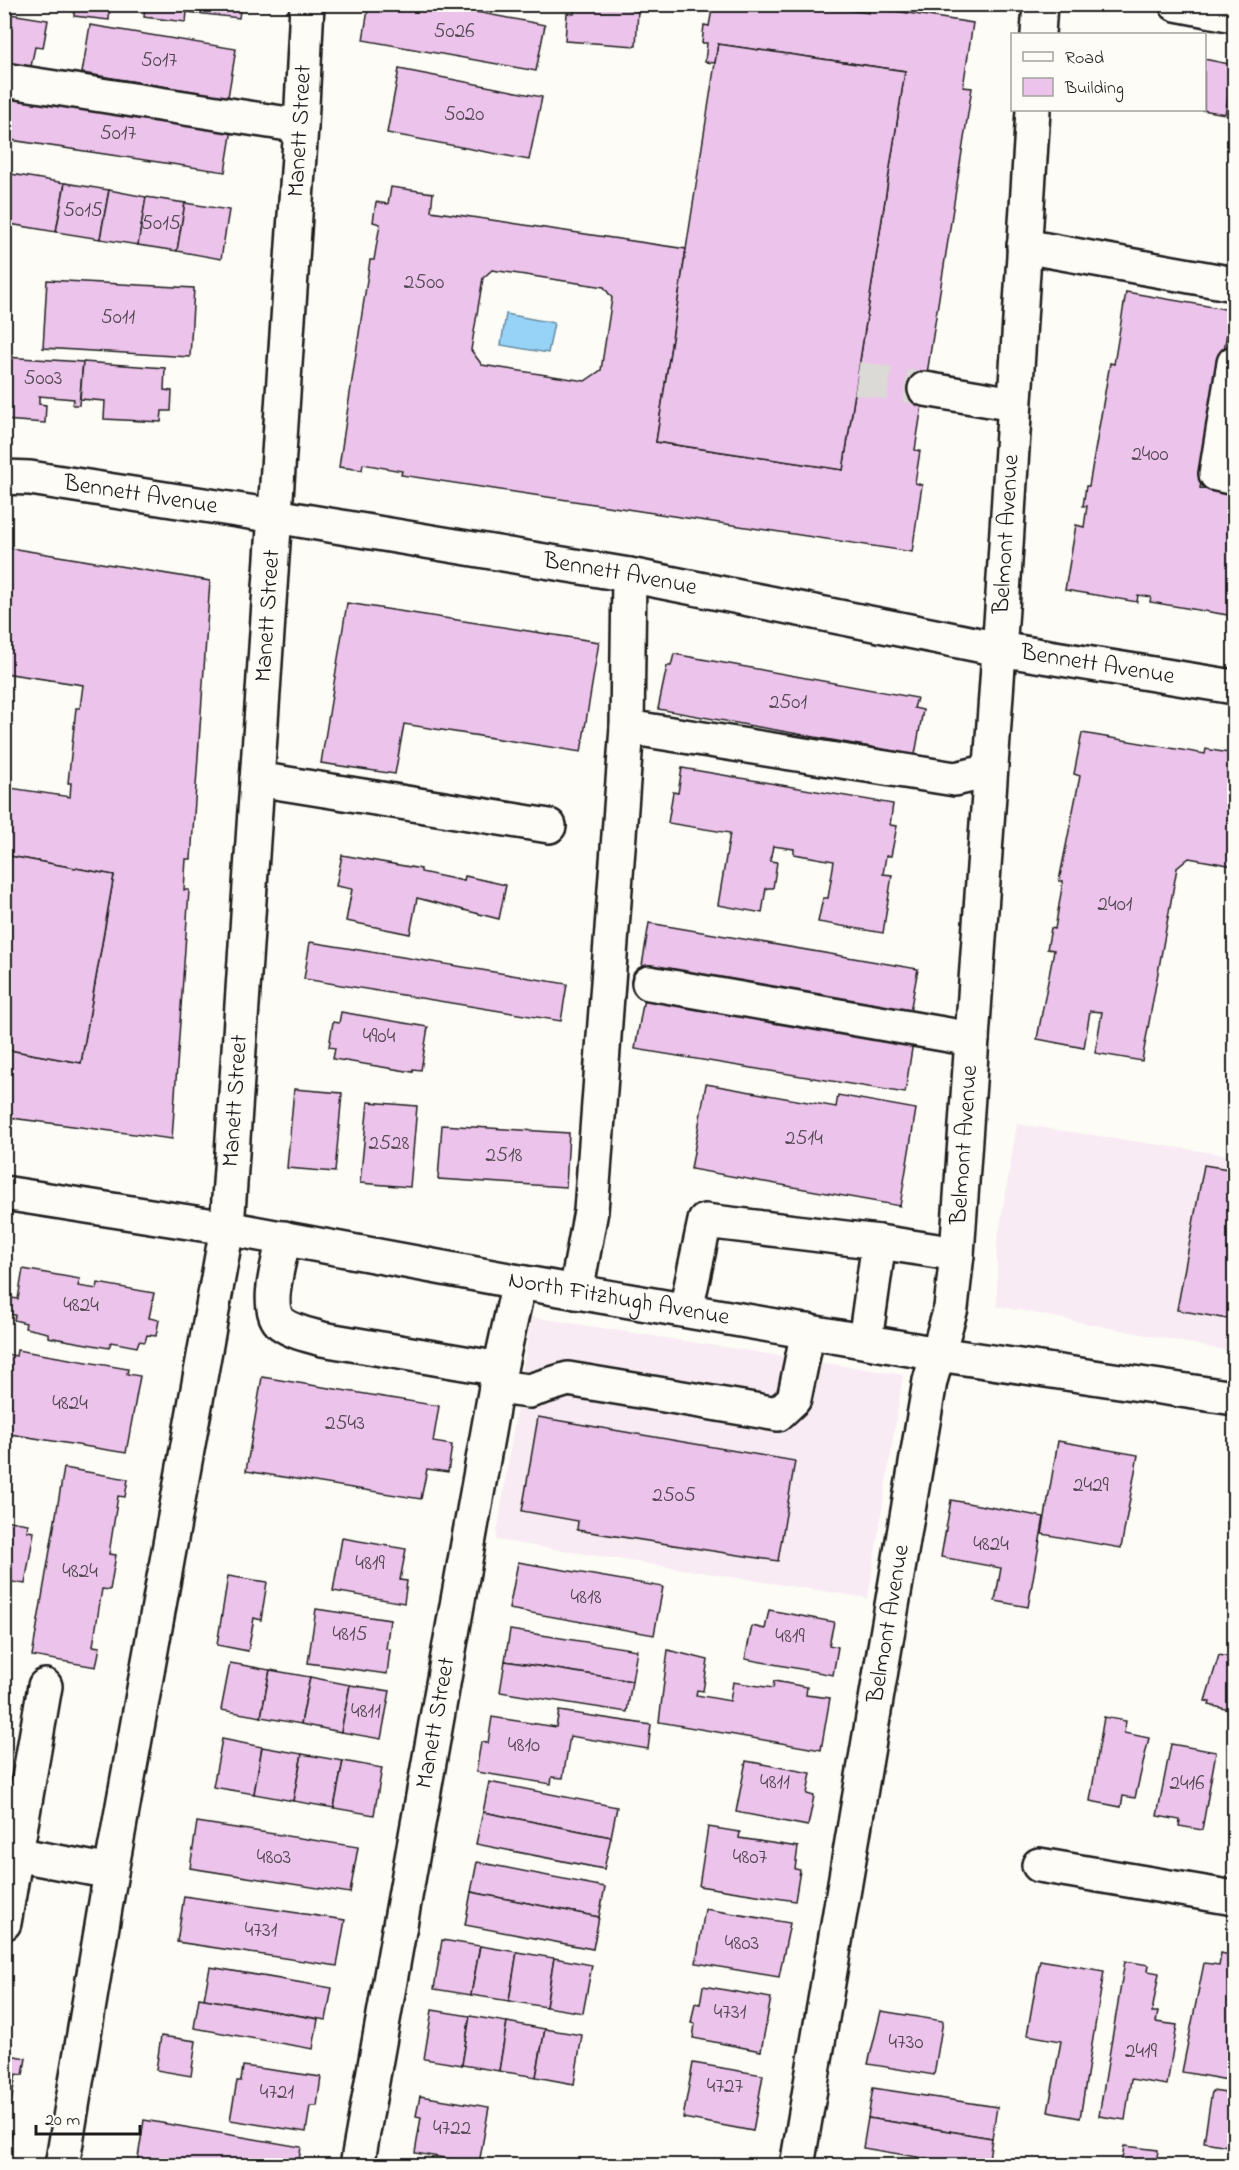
<svg xmlns="http://www.w3.org/2000/svg" width="1239" height="2170" viewBox="0 0 1239 2170" font-family="'Indie Flower',sans-serif">
	<style>
		.built { fill: #f8ebf3 }
		.water { fill: #96d3f7; stroke: #658a9f; stroke-width: 1.5 }
		.building { fill: #ecc3eb; stroke: #1c1c1c; stroke-width: 1.5; fill-rule: evenodd }
		.lines { fill: none; stroke-linecap: round; stroke-linejoin: round }
		.minor-tunnel { stroke: #dbdad6; stroke-width: 33; stroke-dasharray: 33 16; stroke-linecap: butt }
		.minor-casing { stroke: #1c1c1c; stroke-width: 38 }
		.minor { stroke: #fdfcf7; stroke-width: 33 }
		.labels { text-anchor: middle; dominant-baseline: central; stroke-width: 5; stroke-linejoin: round; paint-order: stroke }
		.number-label { font-size: 21px; fill: #504650 }
		.street-label { font-size: 24px; fill: #1c1c1c; stroke: #fdfcf7 }
	</style>
	<rect width="100%" height="100%" fill="#fdfcf7"/>
	<filter id="ink" filterUnits="userSpaceOnUse"><feTurbulence type="fractalNoise" baseFrequency=".0167" numOctaves="2"/><feDisplacementMap in="SourceGraphic" scale="12" xChannelSelector="R" yChannelSelector="G"/><feConvolveMatrix kernelMatrix="1 2 1 2 8 2 1 2 1" color-interpolation-filters="sRGB"/></filter>
	<g filter="url(#ink)">
		<g class="built">
			<polygon points="1017,1124 1234,1156 1234,1352 997,1306 997,1244"/>
			<polygon points="531,1317 903,1375 868,1598 496,1540"/>
		</g>
		<polygon class="water" points="506,314 554,323 548,353 501,345"/>
		<g class="building">
			<polygon points="75,4 110,4 109,20 74,16"/>
			<polygon points="145,4 241,4 239,18 187,12 186,22 144,17"/>
			<polygon points="369,4 435,4 545,25 536,71 363,40"/>
			<polygon points="575,4 628,4 628,9 638,10 636,46 565,41 567,13 574,14"/>
			<path d="M713,4H829V7L869,13V7L973,23L963,87L972,88L915,450L920,451L915,483L922,485L912,552L401,475L402,471L363,464L362,470L339,467L370,260H374L380,224L373,222L376,202L388,204L391,187L433,193L431,211L686,249L656,442L843,470L905,71L718,44L715,63L705,62L707,43H702L704,25L709,26ZM492,270L604,287L612,298L601,370L585,381L482,365L471,350L483,278Z"/>
			<polygon points="4,13 48,20 43,48 35,47 30,71 4,67"/>
			<polygon points="90,25 236,49 228,97 82,73"/>
			<polygon points="718,44 905,71 843,470 656,442"/>
			<polygon points="1204,59 1234,65 1225,114 1202,110 1204,110"/>
			<polygon points="399,69 542,97 529,160 387,133"/>
			<polygon points="4,89 232,129 225,172 4,139"/>
			<polygon points="5,173 65,183 56,232 4,223"/>
			<polygon points="65,183 109,190 100,239 56,232"/>
			<polygon points="109,190 146,197 138,245 100,239"/>
			<polygon points="146,197 185,203 177,251 138,245"/>
			<polygon points="185,203 229,210 221,259 177,251"/>
			<polygon points="47,280 194,288 190,357 43,348"/>
			<polygon points="1126,292 1231,310 1200,488 1234,493 1234,616 1150,602 1151,597 1138,595 1137,602 1065,590 1076,525 1084,527 1087,506 1083,506 1086,486 1089,486 1110,363 1114,364"/>
			<polygon points="4,357 83,362 79,405 73,405 74,399 39,396 39,404 46,405 45,423 4,420"/>
			<polygon points="83,362 165,368 164,390 172,391 171,411 162,411 161,422 104,419 105,401 80,399"/>
			<polygon points="4,547 210,581 191,859 186,859 184,890 189,890 172,1139 4,1117 4,1049 81,1063 114,875 4,855 4,787 70,797 71,783 68,783 76,708 80,708 83,685 4,673"/>
			<polygon points="347,603 599,642 581,752 404,724 395,774 321,763"/>
			<polygon points="674,654 917,698 914,708 923,710 915,755 658,709 667,666 671,666"/>
			<polygon points="1082,733 1205,754 1206,749 1234,754 1234,866 1189,858 1177,868 1142,1061 1095,1053 1102,1012 1090,1011 1084,1048 1037,1039 1054,950 1047,949 1051,928 1055,929 1063,881 1059,881 1080,776 1074,774"/>
			<polygon points="682,768 893,804 890,825 897,826 891,856 886,856 883,874 892,875 883,933 818,922 823,898 828,898 834,861 794,854 794,849 773,846 770,861 777,862 773,888 766,888 762,913 718,905 730,833 668,823 673,792 678,793"/>
			<polygon points="4,855 114,875 81,1063 4,1049"/>
			<polygon points="342,855 421,869 421,872 464,881 465,876 506,885 499,919 417,898 410,934 346,921 352,889 336,886"/>
			<polygon points="649,923 918,969 910,1012 642,966"/>
			<polygon points="310,942 567,984 561,1021 304,979"/>
			<polygon points="644,998 913,1042 905,1093 635,1049"/>
			<polygon points="341,1012 428,1027 421,1070 413,1069 413,1072 333,1059 335,1048 329,1047 333,1022 339,1023"/>
			<polygon points="706,1084 836,1107 838,1095 916,1109 900,1206 691,1169"/>
			<polygon points="294,1089 342,1093 335,1172 287,1168"/>
			<polygon points="368,1102 417,1106 410,1187 360,1183"/>
			<polygon points="442,1125 569,1133 566,1187 438,1179"/>
			<polygon points="1204,1165 1234,1170 1234,1320 1177,1310"/>
			<polygon points="23,1269 80,1279 78,1286 97,1289 98,1283 154,1293 149,1318 159,1320 156,1336 147,1335 145,1342 139,1341 137,1347 111,1342 109,1348 48,1337 48,1333 25,1328 26,1323 14,1320 15,1315 9,1314 12,1298 18,1299"/>
			<polygon points="17,1350 128,1369 127,1374 140,1376 126,1453 4,1433 4,1359 5,1354 16,1356"/>
			<polygon points="262,1377 439,1406 433,1442 452,1445 448,1472 427,1469 421,1499 246,1471"/>
			<polygon points="538,1417 795,1461 778,1561 577,1530 578,1521 522,1511"/>
			<polygon points="1058,1441 1138,1455 1121,1548 1042,1534"/>
			<polygon points="64,1468 128,1479 125,1497 118,1496 109,1554 116,1555 110,1590 102,1589 93,1646 100,1647 96,1667 32,1656"/>
			<polygon points="951,1500 1044,1517 1028,1607 995,1601 1001,1568 941,1557"/>
			<polygon points="4,1520 28,1524 27,1531 34,1532 25,1584 6,1581 5,1588"/>
			<polygon points="342,1538 406,1549 400,1580 407,1581 404,1603 333,1591"/>
			<polygon points="518,1562 663,1587 654,1635 509,1609"/>
			<polygon points="228,1576 267,1582 261,1620 254,1618 248,1651 217,1645"/>
			<polygon points="316,1609 390,1620 386,1649 390,1650 387,1674 308,1663"/>
			<polygon points="769,1610 834,1622 829,1645 838,1647 833,1675 745,1659 752,1626 765,1629"/>
			<polygon points="510,1630 637,1650 632,1681 505,1661"/>
			<polygon points="668,1650 708,1660 703,1691 697,1690 696,1695 730,1701 733,1682 773,1688 774,1681 807,1687 806,1695 830,1698 821,1750 659,1722"/>
			<polygon points="1219,1655 1234,1658 1234,1711 1209,1705 1210,1702 1205,1701"/>
			<polygon points="505,1661 632,1681 627,1712 500,1692"/>
			<polygon points="230,1663 270,1670 261,1717 221,1710"/>
			<polygon points="270,1670 310,1677 301,1724 261,1717"/>
			<polygon points="310,1677 350,1685 341,1732 301,1724"/>
			<polygon points="350,1685 390,1691 381,1739 341,1732"/>
			<polygon points="559,1711 651,1725 648,1749 570,1736 563,1778 552,1777 551,1784 476,1772 481,1742 488,1743 492,1717 556,1727"/>
			<polygon points="1104,1717 1126,1721 1124,1733 1149,1738 1135,1798 1123,1796 1121,1807 1090,1801"/>
			<polygon points="222,1739 262,1747 254,1794 213,1787"/>
			<polygon points="1171,1744 1216,1752 1202,1830 1179,1826 1180,1820 1157,1816"/>
			<polygon points="262,1747 302,1754 293,1801 254,1794"/>
			<polygon points="302,1754 343,1761 334,1808 293,1801"/>
			<polygon points="343,1761 382,1768 374,1815 334,1808"/>
			<polygon points="746,1761 811,1773 807,1794 814,1796 808,1826 736,1812"/>
			<polygon points="489,1782 617,1807 611,1837 483,1812"/>
			<polygon points="1234,1793 1234,1828 1229,1827"/>
			<polygon points="483,1812 611,1837 604,1869 476,1844"/>
			<polygon points="197,1822 358,1847 350,1893 190,1868"/>
			<polygon points="708,1827 740,1832 739,1838 798,1847 795,1869 800,1870 795,1901 699,1886"/>
			<polygon points="477,1862 605,1887 599,1917 471,1892"/>
			<polygon points="471,1892 599,1917 593,1949 465,1925"/>
			<polygon points="184,1896 345,1920 337,1966 177,1942"/>
			<polygon points="705,1909 790,1923 779,1977 696,1963"/>
			<polygon points="442,1940 480,1946 471,1995 434,1989"/>
			<polygon points="480,1946 517,1952 509,2001 471,1995"/>
			<polygon points="517,1952 554,1958 546,2007 509,2001"/>
			<polygon points="1221,1953 1234,1956 1234,2081 1182,2072 1204,1963 1219,1965"/>
			<polygon points="554,1958 592,1965 583,2013 546,2007"/>
			<polygon points="1040,1960 1104,1971 1080,2118 1048,2112 1061,2041 1027,2035"/>
			<polygon points="1125,1961 1149,1965 1148,1971 1159,1973 1152,2012 1158,2012 1156,2022 1177,2025 1167,2085 1131,2079 1125,2120 1099,2116"/>
			<polygon points="210,1967 332,1988 326,2020 204,1999"/>
			<polygon points="703,1986 771,1998 761,2051 693,2038 695,2024 691,2023 695,2003 700,2004"/>
			<polygon points="199,1998 318,2019 313,2049 194,2028"/>
			<polygon points="432,2010 470,2016 462,2065 424,2059"/>
			<polygon points="881,2011 943,2021 934,2075 868,2064"/>
			<polygon points="470,2016 507,2022 499,2071 462,2065"/>
			<polygon points="507,2022 545,2029 536,2077 499,2071"/>
			<polygon points="545,2029 582,2035 574,2084 536,2077"/>
			<polygon points="161,2036 196,2041 191,2076 156,2070"/>
			<polygon points="4,2054 26,2058 23,2075 16,2074 6,2132 12,2133 6,2166 4,2166"/>
			<polygon points="693,2063 763,2075 753,2131 683,2118"/>
			<polygon points="243,2066 321,2077 317,2106 310,2106 306,2132 230,2120 237,2081 241,2081"/>
			<polygon points="873,2088 997,2107 992,2138 868,2118"/>
			<polygon points="1212,2091 1234,2094 1234,2147 1204,2142"/>
			<polygon points="420,2096 489,2107 479,2164 415,2153 421,2117 416,2116"/>
			<polygon points="868,2118 992,2138 988,2166 970,2166 863,2148"/>
			<polygon points="144,2120 301,2147 298,2166 137,2164"/>
			<polygon points="1124,2146 1158,2150 1156,2166 1121,2166"/>
		</g>
		<g class="lines">
			<polyline class="minor-tunnel" points="857,378 925,389"/>
			<g class="minor-casing">
				<g id="minor">
					<polyline points="1176,4 1234,15"/>
					<polyline points="1038,34 1040,4"/>
					<polyline points="4,80 301,126"/>
					<polyline points="1024,246 1234,284"/>
					<polyline points="1234,363 1216,474 1234,478"/>
					<polyline points="925,389 1014,404"/>
					<path id="s1" d="M4,477L30,478L275,516L629,575L999,649L1234,687"/>
					<polyline points="629,575 627,727 955,779 990,771"/>
					<polyline points="257,779 549,826"/>
					<polyline points="649,983 972,1039"/>
					<path id="s2" d="M4,1193L227,1228L519,1282L938,1354L1234,1398"/>
					<path d="M284,1238C280,1259 263,1309 282,1324C293,1332 309,1335 322,1339L500,1369"/>
					<polyline points="576,1292 591,1211 627,727"/>
					<polyline points="686,1310 705,1221 879,1242 957,1254"/>
					<polyline points="865,1341 879,1242"/>
					<polyline points="496,1387 529,1391 568,1379 778,1414 794,1399 808,1331"/>
					<polyline points="4,1852 111,1872"/>
					<polyline points="1039,1865 1234,1898"/>
					<polyline points="4,1923 45,1686"/>
					<path id="s3" d="M62,2166L111,1872L227,1228L301,126L307,4"/>
					<path id="s4" d="M357,2166L496,1387L519,1282"/>
					<path id="s5" d="M797,2166L930,1381L951,1308L957,1254L1003,594L1033,110"/>
				</g>
			</g>
			<use href="#minor" class="minor"/>
		</g>
	</g>
	<g class="labels">
		<g class="number-label">
			<text x="454" y="32">5026</text>
			<text x="159" y="61">5017</text>
			<text x="464" y="115">5020</text>
			<text x="118" y="134">5017</text>
			<text x="83" y="211">5015</text>
			<text x="161" y="224">5015</text>
			<text x="424" y="283">2500</text>
			<text x="118" y="318">5011</text>
			<text x="43" y="379">5003</text>
			<text x="1150" y="455">2400</text>
			<text x="788" y="703">2501</text>
			<text x="1115" y="905">2401</text>
			<text x="379" y="1037">4904</text>
			<text x="804" y="1139">2514</text>
			<text x="389" y="1144">2528</text>
			<text x="504" y="1156">2518</text>
			<text x="81" y="1306">4824</text>
			<text x="70" y="1404">4824</text>
			<text x="345" y="1424">2543</text>
			<text x="1091" y="1486">2429</text>
			<text x="674" y="1496">2505</text>
			<text x="991" y="1545">4824</text>
			<text x="370" y="1564">4819</text>
			<text x="80" y="1572">4824</text>
			<text x="586" y="1598">4818</text>
			<text x="350" y="1635">4815</text>
			<text x="790" y="1637">4819</text>
			<text x="366" y="1712">4811</text>
			<text x="524" y="1746">4810</text>
			<text x="775" y="1783">4811</text>
			<text x="1187" y="1784">2416</text>
			<text x="274" y="1858">4803</text>
			<text x="750" y="1858">4807</text>
			<text x="261" y="1931">4731</text>
			<text x="742" y="1944">4803</text>
			<text x="730" y="2013">4731</text>
			<text x="906" y="2043">4730</text>
			<text x="1141" y="2052">2419</text>
			<text x="725" y="2087">4727</text>
			<text x="277" y="2093">4721</text>
			<text x="452" y="2129">4722</text>
		</g>
		<g class="street-label">
			<text stroke="none"><textPath href="#s3" startOffset="2052">Manett Street</textPath></text>
			<text stroke="none"><textPath href="#s1" startOffset="138">Bennett Avenue</textPath></text>
			<text stroke="none"><textPath href="#s5" startOffset="1648">Belmont Avenue</textPath></text>
			<text stroke="none"><textPath href="#s1" startOffset="624">Bennett Avenue</textPath></text>
			<text stroke="none"><textPath href="#s3" startOffset="1566">Manett Street</textPath></text>
			<text stroke="none"><textPath href="#s1" startOffset="1110">Bennett Avenue</textPath></text>
			<text stroke="none"><textPath href="#s3" startOffset="1080">Manett Street</textPath></text>
			<text stroke="none"><textPath href="#s5" startOffset="1036">Belmont Avenue</textPath></text>
			<text stroke="none"><textPath href="#s2" startOffset="624">North Fitzhugh Avenue</textPath></text>
			<text stroke="none"><textPath href="#s5" startOffset="550">Belmont Avenue</textPath></text>
			<text stroke="none"><textPath href="#s4" startOffset="450">Manett Street</textPath></text>
		</g>
	</g>
	<rect width="1239" height="2170" fill="none" stroke="#fdfcf7" stroke-width="24"/>
	<rect x="12" y="12" width="1215" height="2146" fill="none" stroke="#1c1c1c" stroke-width="2" filter="url(#ink)"/>
	<rect x="1011" y="33" width="195" height="78" fill="#fdfcf7" stroke="#a3a29f" stroke-width="1.5"/>
	<rect x="1023" y="52" width="30" height="9" fill="#fdfcf7" stroke="#a3a29f" stroke-width="1.5"/>
	<text x="1065" y="63" font-size="18" fill="#1c1c1c">Road</text>
	<rect x="1023" y="78" width="30" height="18" fill="#ecc3eb" stroke="#a3a29f" stroke-width="1.5"/>
	<text x="1065" y="93" font-size="18" fill="#1c1c1c">Building</text>
	<path d="M36 2125v9h104v-9" fill="none" stroke="#1c1c1c" stroke-width="3"/>
	<text x="45" y="2125" font-size="18" fill="#1c1c1c" stroke="#fdfcf7" stroke-width="4.5" paint-order="stroke">20 m</text>
</svg>
